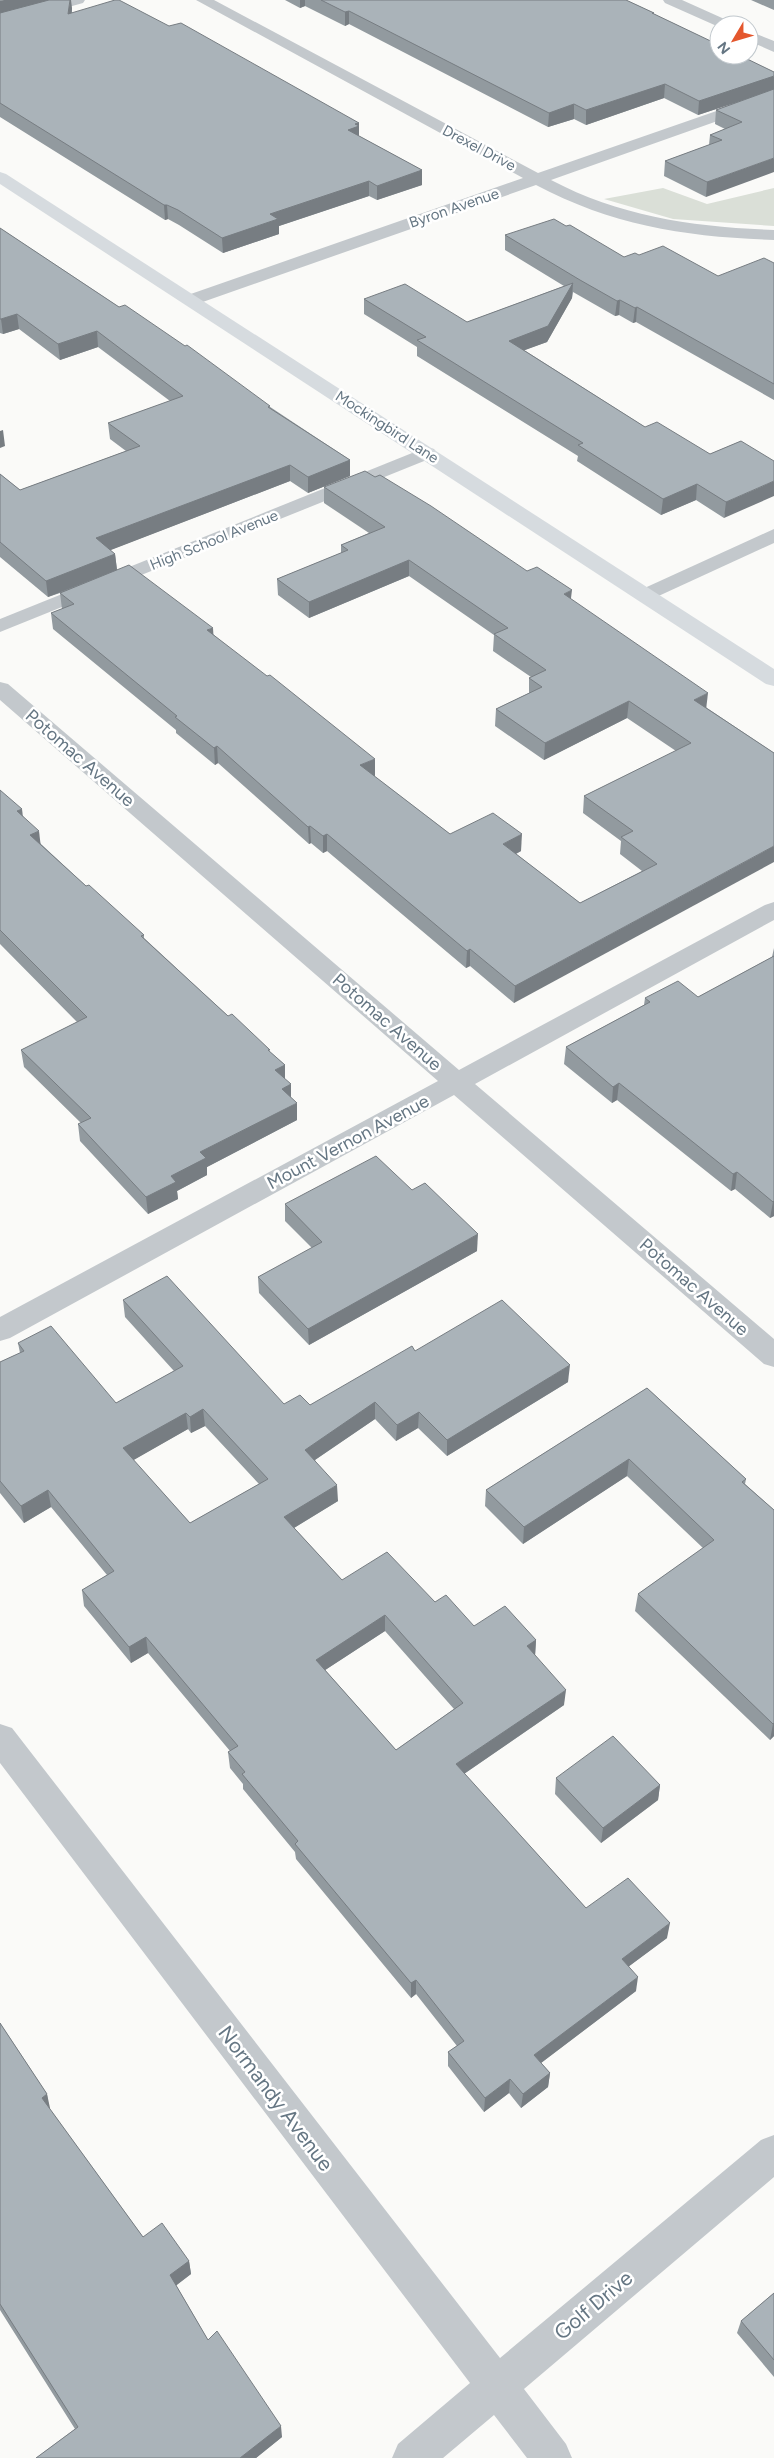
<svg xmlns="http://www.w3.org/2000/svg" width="774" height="2458" viewBox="0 0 774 2458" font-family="Figtree,sans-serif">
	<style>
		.green { fill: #dadfd7 }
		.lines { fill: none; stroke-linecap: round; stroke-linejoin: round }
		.street { fill: #c3c8cc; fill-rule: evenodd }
		.secondary { fill: #d6dbdf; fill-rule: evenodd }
		.wall { fill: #929a9f; fill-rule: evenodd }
		.shaded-wall { fill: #777d82 }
		.building { fill: #aab3b9; stroke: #777d82; fill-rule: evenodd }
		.labels { text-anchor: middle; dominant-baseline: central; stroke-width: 5; stroke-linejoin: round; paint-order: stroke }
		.far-street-label { font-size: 15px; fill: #657683; stroke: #fff }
		.street-label { font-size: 18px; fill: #657683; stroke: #fff }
		.near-street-label { font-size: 21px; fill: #657683; stroke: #fff }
	</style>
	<rect width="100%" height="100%" fill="#fafaf8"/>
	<polygon class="green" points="663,188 707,204 774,188 774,226 673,219 604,199"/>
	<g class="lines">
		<g class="street">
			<polygon points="62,0 85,0 83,3 0,26 0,17"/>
			<path d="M196,0H214L538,173L774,91V101L551,180C621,217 695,227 774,230V240C688,237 613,226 536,185L197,304H185L182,300L185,296L523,178Z"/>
			<polygon points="663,0 682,0 731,22 733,25 719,25 719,27 665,3"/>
			<polygon points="749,31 774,41 774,52 749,41"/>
			<polygon points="427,447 434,449 437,453 434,457 0,632 0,619"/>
			<polygon points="774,529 774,543 652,599 645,601 638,599 635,595 638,591"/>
			<polygon points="0,682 8,684 459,1070 765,905 774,902 774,920 475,1084 774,1339 774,1367 764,1364 454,1095 10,1338 0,1341 0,1317 438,1081 0,700"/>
			<polygon points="0,1724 12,1728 500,2358 761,2140 774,2135 774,2177 524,2389 566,2444 572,2458 527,2458 494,2415 443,2458 392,2458 398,2444 470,2383 0,1763"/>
		</g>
		<polygon class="secondary" points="0,172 6,174 774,669 774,686 766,684 0,184"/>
	</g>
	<g class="wall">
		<polygon points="0,0 72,8 72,13 169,26 359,123 359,136 422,170 422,185 377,200 369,196 279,226 279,234 223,253 179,225 168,219 165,220 0,117"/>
		<polygon points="285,0 626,0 654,13 654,14 774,72 706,197 664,176 665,161 709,145 710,135 725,129 715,124 716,110 734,103 698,115 664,98 586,125 574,119 548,127 349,24 345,26 305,6 300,8"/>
		<polygon points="751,0 774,0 774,10"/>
		<polygon points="566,226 624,257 639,255 718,276 774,263 774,400 636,322 633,323 619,315 615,316 573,292 572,298 547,342 524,350 645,427 710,454 741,441 724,518 696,500 661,515 577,461 578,456 417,356 417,347 364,314 364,299 467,322 564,286 505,250 505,235"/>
		<polygon points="0,228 350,460 350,476 308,493 290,481 110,550 115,554 117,570 214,635 375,776 374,776 450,834 521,851 516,854 580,903 642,871 620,854 621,841 583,813 584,796 676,751 627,718 544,760 495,726 496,709 529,693 529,678 531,677 493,651 494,635 409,576 309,618 278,595 277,579 341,553 341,545 369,533 324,503 324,487 527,571 571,599 707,708 774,753 514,1003 470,966 466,968 327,851 323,853 311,843 309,844 218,763 215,765 176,733 176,730 53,629 51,613 62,609 60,593 48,597 0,557 0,474 20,490 126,451 110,439 108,423 170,401 98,347 60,360 19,329 3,334 0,333"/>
		<polygon points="0,790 23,816 41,844 86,886 144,935 144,938 228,1016 285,1065 285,1080 297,1120 207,1167 207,1175 177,1191 178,1199 148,1214 80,1141 78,1124 81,1123 24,1067 21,1050 77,1022 0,944"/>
		<polygon points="774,948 774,1216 770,1218 735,1189 731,1191 617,1100 612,1103 564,1064 566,1047 644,1005 645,998 698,997 772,957"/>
		<polygon points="412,1190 477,1251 309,1345 259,1293 258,1277 312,1248 285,1221 285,1204"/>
		<path d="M123,1300L284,1404L310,1405L415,1351L568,1382L447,1456L418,1428L396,1441L375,1419L315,1460L338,1501L294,1528L342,1580L435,1602L474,1626L536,1640L535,1656L564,1705L464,1774L586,1908L667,1938L629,1966L636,1991L541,2063L550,2073L548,2087L521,2108L509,2093L484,2112L448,2066V2052L457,2046L416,1994L411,1998L296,1859L295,1852L243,1789V1784L230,1768L228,1752L230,1751L148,1653L131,1663L84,1606L82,1590L107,1575L51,1507L24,1523L0,1493V1362L20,1353L18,1343L116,1403L174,1371L125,1317ZM205,1426L259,1484L190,1523L133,1460L188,1429L191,1433ZM385,1631L454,1709L396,1750L325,1670Z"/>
		<polygon points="647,1388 746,1479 745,1484 774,1510 774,1736 770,1740 635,1611 638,1594 703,1548 627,1476 523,1544 485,1506 486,1490"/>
		<polygon points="556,1778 660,1785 658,1800 601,1843 555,1794"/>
		<polygon points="0,2023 47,2094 49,2108 143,2237 189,2261 191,2274 176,2285 208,2340 282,2437 256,2458 36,2458 75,2429 0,2310"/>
		<polygon points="774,2293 774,2377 737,2333 741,2321"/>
	</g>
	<g class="shaded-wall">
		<polygon points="4,0 55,0 0,15 0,1"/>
		<polygon points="70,0 71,0 72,8 70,27 68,14"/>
		<polygon points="300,0 305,0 305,6 300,8"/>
		<polygon points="349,11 349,24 345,26 345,12"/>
		<polygon points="774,76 774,90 698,115 699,101"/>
		<polygon points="665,84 664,98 586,125 586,110"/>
		<polygon points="574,104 574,119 548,127 549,113"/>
		<polygon points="359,123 359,140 348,130 355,124"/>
		<polygon points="774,158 774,172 706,197 707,182"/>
		<polygon points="422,170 422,185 377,200 377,186"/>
		<polygon points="369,181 369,196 279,226 279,234 223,253 222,238 270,214"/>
		<polygon points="164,205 167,205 168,219 165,220"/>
		<polygon points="573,283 572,298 547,342 509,356 509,341"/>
		<polygon points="620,300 619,315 615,316 617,301"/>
		<polygon points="637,307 636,322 633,323 635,308"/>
		<polygon points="17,314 19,329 3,334 1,319"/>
		<polygon points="97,331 98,347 60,360 58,344"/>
		<polygon points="3,430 5,446 0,448 0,431"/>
		<polygon points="350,460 350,476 308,493 308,477"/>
		<polygon points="290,465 290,481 98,555 96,538"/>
		<polygon points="774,481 774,496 724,518 726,502"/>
		<polygon points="697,484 696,500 661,515 663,499"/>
		<polygon points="115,554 117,570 48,597 46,581"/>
		<polygon points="409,560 409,576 309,618 309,602"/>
		<polygon points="572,590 570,606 564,594"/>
		<polygon points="213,628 214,644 207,630"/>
		<polygon points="708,693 706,710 694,700"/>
		<polygon points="629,701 627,718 544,760 545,743"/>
		<polygon points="217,746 218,763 215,765 214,748"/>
		<polygon points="375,759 375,776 361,782 360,765"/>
		<polygon points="22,809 24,826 17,811"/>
		<polygon points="310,826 311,843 309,844 308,827"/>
		<polygon points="39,831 41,848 30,835"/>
		<polygon points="327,834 327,851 323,853 323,836"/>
		<polygon points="522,834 521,851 502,861 503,844"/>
		<polygon points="774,846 774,862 514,1003 515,986"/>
		<polygon points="470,949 470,966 466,968 467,951"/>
		<polygon points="285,1065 285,1082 275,1070"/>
		<polygon points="619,1083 617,1100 612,1103 613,1087"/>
		<polygon points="291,1084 291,1101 282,1089"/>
		<polygon points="297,1103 297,1120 207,1167 207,1175 177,1191 178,1199 148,1214 146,1197 171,1176 200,1152"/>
		<polygon points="737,1172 735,1189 731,1191 733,1174"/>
		<polygon points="774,1201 774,1216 770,1218 773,1202"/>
		<polygon points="478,1234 477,1251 309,1345 308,1329"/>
		<polygon points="570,1365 568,1382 447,1456 447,1440"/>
		<polygon points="375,1402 375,1419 306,1466 305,1450"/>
		<polygon points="203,1409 205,1426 191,1433 190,1417"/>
		<polygon points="419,1412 418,1428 396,1441 397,1425"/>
		<polygon points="186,1413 188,1429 125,1465 123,1448"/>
		<polygon points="629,1459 627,1476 523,1544 524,1527"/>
		<polygon points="337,1485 338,1501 284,1534 284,1517"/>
		<polygon points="48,1490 51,1507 24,1523 21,1506"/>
		<polygon points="385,1615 385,1631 316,1676 316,1660"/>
		<polygon points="146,1637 148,1653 131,1663 129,1647"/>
		<polygon points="536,1640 535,1656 527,1646"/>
		<polygon points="566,1690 564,1705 455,1780 456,1764"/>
		<polygon points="774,1723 774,1736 770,1740 773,1724"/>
		<polygon points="660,1785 658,1800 601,1843 603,1828"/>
		<polygon points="670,1923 667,1938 620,1973 622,1959"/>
		<polygon points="638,1977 636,1991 533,2069 534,2055"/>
		<polygon points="416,1980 416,1994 411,1998 411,1983"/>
		<polygon points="550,2073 548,2087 521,2108 523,2094"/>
		<polygon points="510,2079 509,2093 484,2112 485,2098"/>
		<polygon points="47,2094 50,2108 45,2112 42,2098"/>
		<polygon points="189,2261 191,2274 173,2288 170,2275"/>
		<polygon points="281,2426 282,2437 256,2458 240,2458"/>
	</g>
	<g class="building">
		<polygon points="49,0 70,0 68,14 115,0 119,0 169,26 181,23 359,123 355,124 359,126 348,130 422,170 377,186 369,181 270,214 278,219 222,238 178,210 167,205 164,205 0,103 0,13"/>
		<polygon points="321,0 626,0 654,13 652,13 719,45 719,55 739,55 774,72 774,76 699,101 665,84 586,110 574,104 549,113 349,11 345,12"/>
		<polygon points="774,89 774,158 707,182 665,161 722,140 710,135 742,122 716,110"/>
		<polygon points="554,219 566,226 570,225 624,257 635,253 639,255 663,246 718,276 764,258 774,263 774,384 637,307 635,308 620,300 617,301 580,280 505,235"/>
		<polygon points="0,228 119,307 125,305 185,346 187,345 270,406 268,407 350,460 308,477 290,465 96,538 115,554 46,581 0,542 0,474 20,490 140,446 108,423 183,396 97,331 58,344 17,314 1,319 0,319"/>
		<polygon points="573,283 548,326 509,341 645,427 657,422 710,454 741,441 774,461 774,481 726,502 697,484 663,499 578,445 583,443 417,340 426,337 364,299 405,284 467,322"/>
		<polygon points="365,471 375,477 380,475 431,506 527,571 537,567 572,590 564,594 708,693 694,700 774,753 774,846 515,986 470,949 467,951 327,834 323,836 310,826 308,827 217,746 214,748 175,717 177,716 51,613 74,604 60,593 129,565 213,628 207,630 267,676 270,675 375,759 360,765 450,834 493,813 522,834 503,844 580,903 657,864 621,837 633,831 584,796 691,743 629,701 545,743 496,709 542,687 529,678 546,670 494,634 508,628 409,560 309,602 277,579 348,550 341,545 385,527 324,487"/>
		<polygon points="0,790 22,809 17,811 39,831 30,835 86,886 89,885 144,935 141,936 228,1016 232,1014 270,1050 268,1050 285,1065 275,1070 291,1084 282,1089 297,1103 200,1152 206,1158 171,1176 176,1182 146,1197 78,1124 91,1118 21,1050 87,1017 0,930"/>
		<polygon points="774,956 774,1201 773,1202 737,1172 733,1174 619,1083 613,1087 566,1047 650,1002 645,998 678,981 698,997"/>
		<polygon points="376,1156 412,1190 425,1183 478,1234 308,1329 258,1277 322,1242 285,1204"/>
		<path d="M167,1276L284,1404L300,1395L310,1405L412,1346L415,1351L502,1300L570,1365L447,1440L419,1412L397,1425L375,1402L305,1450L337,1485L284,1517L342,1580L387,1552L435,1602L446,1595L474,1626L505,1606L536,1640L527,1646L566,1690L456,1764L586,1908L628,1878L670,1923L622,1959L638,1977L534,2055L550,2073L523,2094L510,2079L485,2098L448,2052L464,2041L416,1980L411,1983L295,1844L298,1841L242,1774L245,1772L228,1752L238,1746L146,1637L129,1647L82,1590L114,1571L48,1490L21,1506L0,1481V1362L24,1351L18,1343L51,1326L116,1403L183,1366L123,1300ZM203,1409L268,1479L190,1523L123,1448L186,1413L190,1417ZM385,1615L463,1703L396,1750L316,1660Z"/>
		<polygon points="647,1388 746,1479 742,1482 774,1510 774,1723 773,1724 638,1594 714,1540 629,1459 524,1527 486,1490"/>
		<polygon points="613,1736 660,1785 603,1828 556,1778"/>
		<polygon points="0,2023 47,2094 42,2098 143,2237 162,2223 189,2261 170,2275 208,2340 217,2331 281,2426 240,2458 36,2458 78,2427 0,2304"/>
		<polygon points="774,2293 774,2360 741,2321"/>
	</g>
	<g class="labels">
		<g class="far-street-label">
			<text transform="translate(479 148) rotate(28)">Drexel Drive</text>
			<text transform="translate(454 208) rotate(-19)">Byron Avenue</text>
			<text transform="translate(387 427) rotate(33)">Mockingbird Lane</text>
			<text transform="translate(214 540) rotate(-22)">High School Avenue</text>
		</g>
		<g class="street-label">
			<text transform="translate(80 758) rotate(41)">Potomac Avenue</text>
			<text transform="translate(387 1022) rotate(41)">Potomac Avenue</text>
			<text transform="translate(348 1142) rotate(-28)">Mount Vernon Avenue</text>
			<text transform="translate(694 1287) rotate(41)">Potomac Avenue</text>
		</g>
		<g class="near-street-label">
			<text transform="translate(276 2098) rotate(53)">Normandy Avenue</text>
			<text transform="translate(593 2305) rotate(-40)">Golf Drive</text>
		</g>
	</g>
	<g transform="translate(734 40) rotate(232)"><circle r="24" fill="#ffffff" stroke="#c1c8cd"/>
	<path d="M0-4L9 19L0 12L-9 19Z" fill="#e4572e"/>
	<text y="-8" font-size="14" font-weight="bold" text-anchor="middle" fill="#657683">N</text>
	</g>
</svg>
